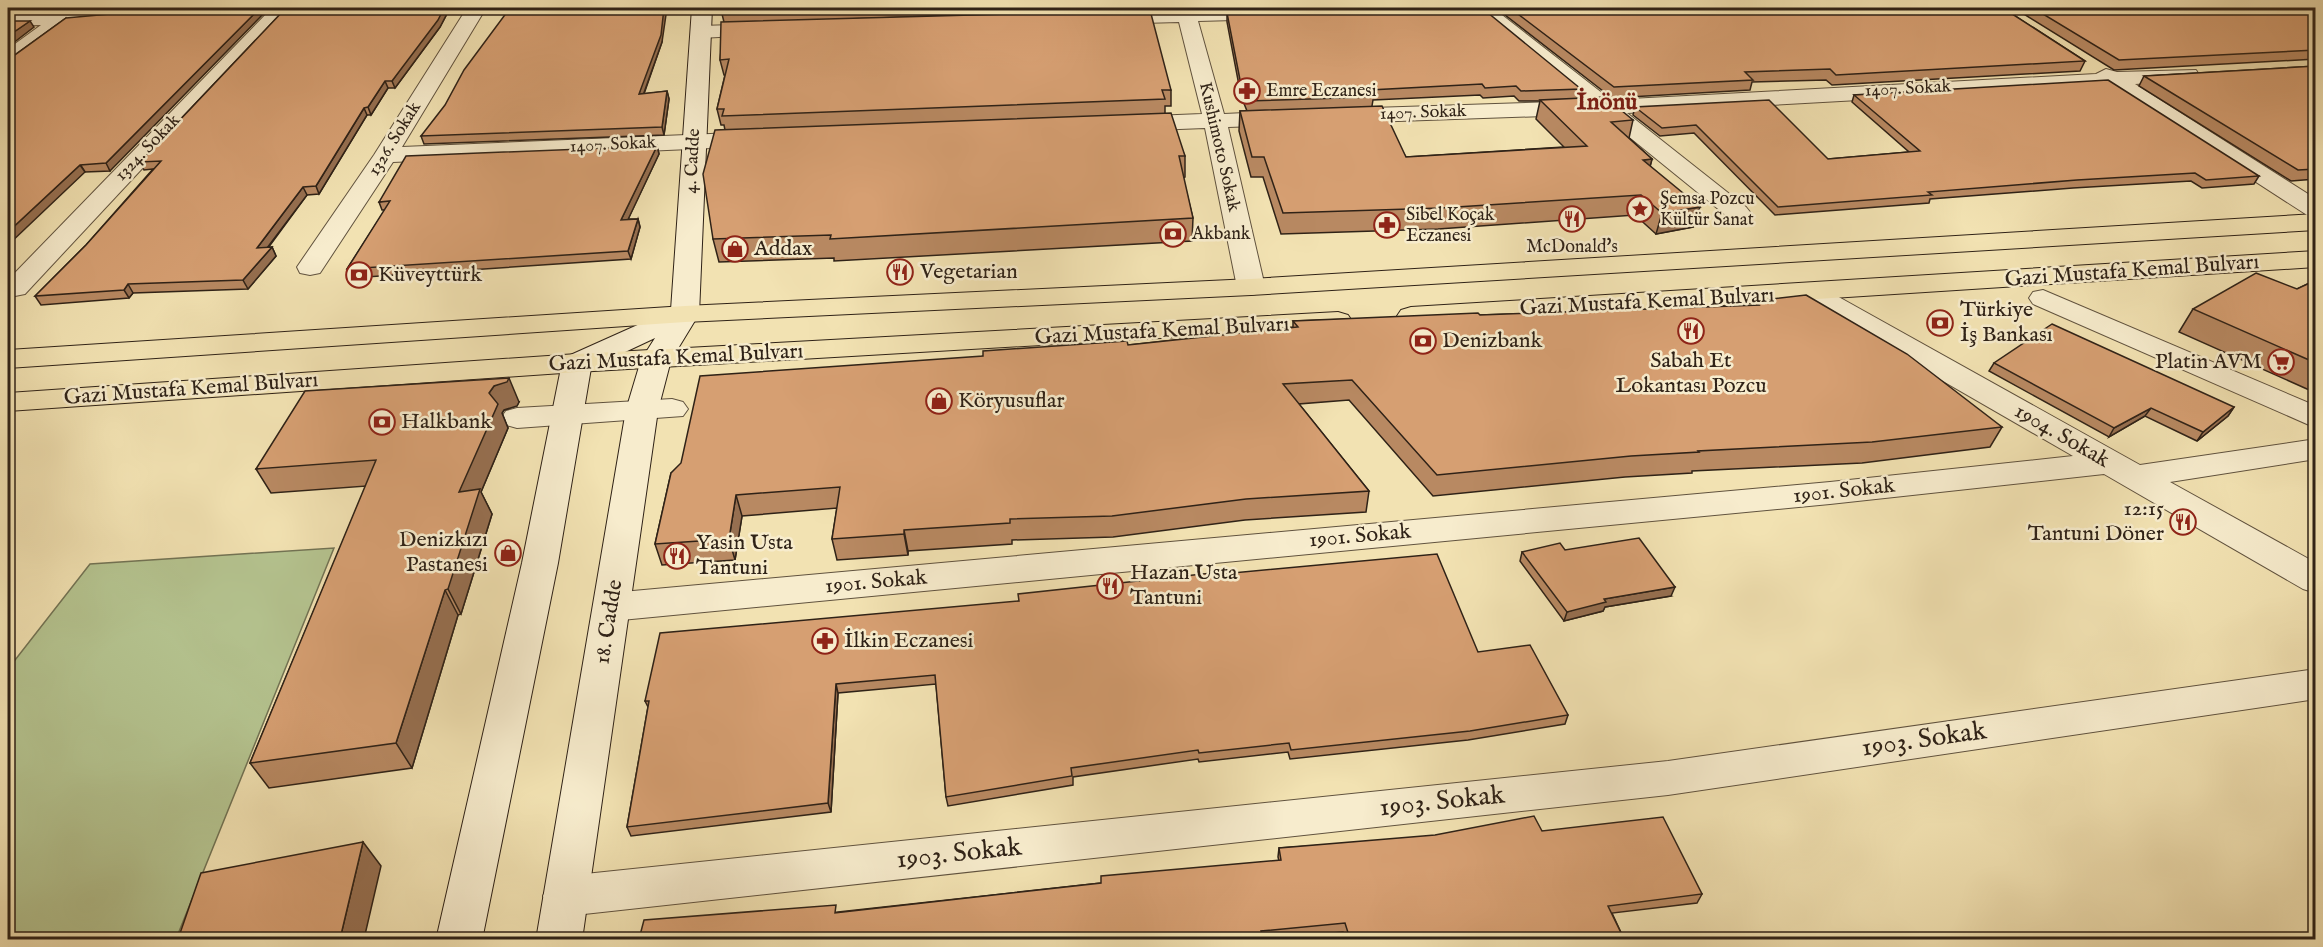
<svg xmlns="http://www.w3.org/2000/svg" width="2323" height="947" viewBox="0 0 2323 947" font-family="'IM FELL English',serif">
	<style>
		.green { fill: #b5c490; stroke: #727354; stroke-width: 1.5 }
		.lines { fill: none; stroke-linecap: round; stroke-linejoin: round }
		.street-casing { stroke: #60523e; stroke-width: 2 }
		.secondary-casing { stroke: #2f2217; stroke-width: 2 }
		.highway-casing { stroke: #2f2217; stroke-width: 2 }
		.street { fill: #f7eccd; fill-rule: evenodd }
		.secondary { fill: #f7eccd; fill-rule: evenodd }
		.highway { fill: #f2e2b2; fill-rule: evenodd }
		.wall { fill: #b88962; stroke: #2f2217; stroke-width: 1.5; fill-rule: evenodd }
		.shaded-wall { fill: #966f50; stroke: #2f2217; stroke-width: 1.5 }
		.building { fill: #d69f72; stroke: #2f2217; stroke-width: 1.5 }
		.labels { text-anchor: middle; dominant-baseline: central; stroke-width: 5; stroke-linejoin: round; paint-order: stroke }
		.far-street-label { font-size: 18px; fill: #2f2217; stroke: #f7eccd }
		.far-poi-label { font-size: 18px; fill: #2f2217; stroke: #f7eccd; text-anchor: start }
		.poi-label { font-size: 22px; fill: #2f2217; stroke: #f7eccd; text-anchor: start }
		.street-label { font-size: 22px; fill: #2f2217; stroke: #f7eccd }
		.far-district-label { font-size: 24px; font-weight: bold; fill: #7a1f14; stroke: #f7eccd }
		.near-street-label { font-size: 27px; fill: #2f2217; stroke: #f7eccd }
	</style>
	<rect width="100%" height="100%" fill="#f2e2b2"/>
	<filter id="stains"><feTurbulence type="fractalNoise" baseFrequency=".00333" numOctaves="4"/><feColorMatrix values="0 0 0 0 .2 0 0 0 0 .09 0 0 0 0 .02 0 0 0 .5 -.17"/></filter>
	<radialGradient id="worn" r=".72"><stop offset=".6" stop-color="#630" stop-opacity="0"/><stop offset="1" stop-color="#630" stop-opacity=".3"/></radialGradient>
	<polygon class="green" points="334,548 176,939 8,939 8,669 90,564"/>
	<g class="lines">
		<g class="street-casing">
			<g id="street">
				<polygon points="112,8 178,8 168,14 69,23 15,62 8,64 8,49 41,25 8,26 8,14"/>
				<polygon points="272,8 292,8 25,294 15,296 8,294 8,280"/>
				<polygon points="467,8 486,8 402,147 758,132 766,134 770,139 766,144 758,146 393,162 320,273 310,275 300,273 297,267 374,155"/>
				<polygon points="1176,8 1272,8 1281,13 1271,19 1198,21 1224,114 1286,111 1294,113 1297,118 1294,123 1286,125 1228,127 1265,287 1261,293 1251,295 1241,293 1237,287 1205,128 1128,131 1120,129 1117,124 1120,119 1128,117 1202,114 1179,22 1106,24 1096,18 1106,12 1176,10"/>
				<polygon points="1473,8 1493,8 1611,100 2096,74 2106,69 2117,72 2196,70 2199,75 2196,80 2188,81 2135,84 2316,199 2316,217 2307,215 2108,86 1627,113 1746,207 1750,212 1746,217 1737,220 1728,217 1601,114 1341,123 1333,121 1330,116 1333,111 1341,109 1585,101"/>
				<polygon points="764,24 771,26 774,30 771,34 701,38 694,36 691,32 694,28 701,26"/>
				<polygon points="1809,284 1819,286 2140,465 2316,439 2316,459 2170,482 2316,563 2316,593 2303,589 2104,474 1830,504 611,621 598,617 593,607 598,597 611,593 1830,482 2073,456 1799,298 1795,292 1799,286"/>
				<polygon points="2043,290 2316,406 2316,428 2033,304 2029,298 2033,292"/>
				<polygon points="672,399 683,402 688,409 683,416 517,428 506,425 501,418 506,411 517,408"/>
				<polygon points="2316,669 2316,699 1668,795 566,916 550,910 543,896 550,882 566,876 1668,761"/>
			</g>
		</g>
		<g class="secondary-casing">
			<polygon id="secondary" points="692,8 712,8 699,314 671,360 658,410 582,940 536,940 626,410 641,360 655,338 591,368 558,563 482,940 436,940 522,563 562,363 566,357 671,310"/>
		</g>
		<g class="highway-casing">
			<g id="highway">
				<polygon points="2316,214 2316,230 1251,295 685,322 8,368 8,350 685,306 1251,279"/>
				<polygon points="2316,251 2316,267 1411,325 1401,322 1397,316 1401,310 1411,307"/>
				<polygon points="1338,312 1348,315 1352,321 1348,327 577,372 8,411 8,393 577,354"/>
			</g>
		</g>
		<use href="#street" class="street"/>
		<use href="#secondary" class="secondary"/>
		<use href="#highway" class="highway"/>
	</g>
	<g class="wall">
		<polygon points="8,8 82,8 8,12 8,16"/>
		<polygon points="286,8 450,8 440,27 395,88 388,88 371,115 367,115 319,194 307,195 268,248 272,247 276,256 248,289 133,293 129,298 41,305 35,296 86,245 153,169 144,170 140,162"/>
		<polygon points="722,8 1147,8 1147,9 845,19 1171,90 1171,106 1165,106 1165,113 1185,156 1185,177 1183,178 1193,218 1192,241 834,261 834,258 719,262 713,239 725,130 724,125 721,125 717,109 725,75 724,75 720,60 724,22 721,10"/>
		<polygon points="1496,8 2003,8 2085,61 2080,71 1832,85 1826,80 1752,82 1750,90 1612,98"/>
		<polygon points="2014,8 2316,8 2316,59 2114,70"/>
		<path d="M1227,13L1581,89L1579,98L1633,120L1629,138L1652,159L1650,166L1693,227L1656,234L1635,215L1438,229L1281,234L1263,177H1251L1239,131L1240,111H1247L1241,96L1227,22ZM1480,95L1483,98L1514,96L1519,101H1540L1536,119L1564,147L1406,157L1372,106L1373,100Z"/>
		<polygon points="66,18 110,171 85,172 12,57"/>
		<polygon points="662,42 644,94 667,91 669,99 664,135 424,144 421,136"/>
		<polygon points="2316,66 2316,179 2291,181 2139,86 2144,76"/>
		<polygon points="1854,95 2259,176 2254,184 2202,188 2191,181 2073,188 1930,199 1929,203 1775,215 1694,133 1660,136 1633,115 1635,107 1828,159 1909,152 1852,102"/>
		<polygon points="657,146 659,154 628,219 638,219 640,227 631,259 351,278 347,269 385,210 382,210 379,202"/>
		<polygon points="2316,280 2316,393 2179,332 2193,309 2297,289"/>
		<polygon points="1755,301 2002,427 1990,447 1862,463 1692,471 1692,473 1625,477 1433,496 1349,400 1299,404 1369,491 1366,512 1245,520 1113,537 1012,540 1012,544 908,551 908,555 837,560 832,539 837,508 742,516 735,560 662,565 655,544 671,473 983,356 1128,345 1293,327 1293,321 1753,306"/>
		<polygon points="1994,363 2234,407 2228,416 2197,441 2145,416 2109,437 1989,371"/>
		<polygon points="519,402 517,406 504,410 502,413 508,428 481,492 492,514 461,614 458,615 412,768 269,788 250,763 366,486 271,493 256,469"/>
		<polygon points="1565,550 1671,596 1605,607 1603,611 1564,621 1520,561 1522,552"/>
		<polygon points="1222,574 1478,652 1568,715 1565,724 1468,740 1290,759 1288,752 1199,762 1198,759 1073,777 1073,785 948,806 946,797 936,684 838,693 831,812 631,836 627,827 648,707 645,701 1019,601"/>
		<polygon points="1542,831 1702,894 1697,903 1612,913 1624,939 1346,939 1343,932 1263,939 639,939 838,912 1101,883 1279,861 1278,857 1279,848"/>
	</g>
	<g class="shaded-wall">
		<polygon points="260,8 269,8 110,171 106,163"/>
		<polygon points="444,8 450,8 440,27 395,88 392,81"/>
		<polygon points="664,8 667,8 662,42 641,101 639,94"/>
		<polygon points="30,21 34,27 8,47 8,36"/>
		<polygon points="385,81 388,88 371,115 368,107"/>
		<polygon points="667,91 669,99 664,135 662,127"/>
		<polygon points="364,108 367,115 319,194 316,186"/>
		<polygon points="657,146 659,154 624,228 621,220"/>
		<polygon points="1652,159 1647,179 1643,160"/>
		<polygon points="80,165 85,172 8,245 8,232"/>
		<polygon points="303,187 307,195 261,256 257,248"/>
		<polygon points="1700,207 1693,227 1656,234 1662,213"/>
		<polygon points="638,219 640,227 631,259 628,251"/>
		<polygon points="272,247 276,256 248,289 243,280"/>
		<polygon points="128,284 133,293 129,298 124,290"/>
		<polygon points="509,378 519,402 517,406 504,410 502,413 508,428 481,492 492,514 461,614 448,589 459,492 489,393 494,386"/>
		<polygon points="2234,407 2228,416 2197,441 2203,432"/>
		<polygon points="2151,408 2145,416 2109,437 2114,428"/>
		<polygon points="736,495 742,516 735,560 729,539"/>
		<polygon points="904,530 908,551 908,555 904,534"/>
		<polygon points="1675,587 1671,596 1605,607 1603,611 1564,621 1567,612 1604,599"/>
		<polygon points="445,590 458,615 412,768 396,743"/>
		<polygon points="836,684 838,693 831,812 828,803"/>
		<polygon points="363,842 381,866 364,939 340,939"/>
	</g>
	<g class="building">
		<polygon points="168,8 260,8 106,163 80,165 8,232 8,58 12,57 66,18 165,9"/>
		<polygon points="286,8 444,8 438,20 392,81 385,81 368,107 364,108 316,186 303,187 257,248 272,247 243,280 128,284 124,290 35,296 86,245 161,161 140,162"/>
		<polygon points="510,8 664,8 661,35 639,94 667,91 662,127 421,136 445,105 464,70"/>
		<polygon points="722,8 791,8 721,10"/>
		<polygon points="1391,8 1482,8 1581,89 1521,91 1516,86 1485,88 1482,84 1370,90 1373,97 1248,101 1241,85 1227,13"/>
		<polygon points="1510,8 2003,8 2085,61 1836,75 1830,69 1745,72 1753,80 1614,87"/>
		<polygon points="2033,8 2316,8 2316,50 2119,60"/>
		<polygon points="1150,10 1171,90 1162,90 1165,99 722,116 724,109 717,109 729,59 720,60 721,22"/>
		<polygon points="8,21 30,21 8,36"/>
		<polygon points="2316,66 2316,169 2298,170 2144,76"/>
		<polygon points="2108,80 2259,176 2206,180 2195,173 2077,180 1928,192 1932,195 1778,207 1696,125 1662,128 1635,107 1769,100 1828,159 1920,151 1854,95"/>
		<polygon points="1605,97 1633,120 1611,122 1652,159 1643,160 1700,207 1662,213 1641,195 1441,208 1283,213 1264,157 1252,157 1240,111 1382,106 1406,157 1587,146 1540,100"/>
		<polygon points="1171,113 1185,156 1179,156 1193,218 830,239 831,235 713,239 703,174 715,130"/>
		<polygon points="657,146 621,220 638,219 628,251 347,269 390,201 379,202 406,156"/>
		<polygon points="2256,273 2297,289 2316,280 2316,363 2193,309"/>
		<polygon points="1806,295 1907,354 2002,427 1872,442 1698,451 1699,452 1631,456 1437,475 1352,380 1283,384 1369,491 1246,499 1112,516 1010,519 1010,523 904,530 904,534 832,539 840,487 736,495 729,539 655,544 671,473 681,463 700,376 983,356 983,351 1127,341 1128,345 1298,327 1293,321 1478,313 1480,315 1759,305 1755,301"/>
		<polygon points="2052,324 2234,407 2203,432 2151,408 2114,428 1994,363"/>
		<polygon points="509,378 507,382 494,386 489,393 498,404 459,492 480,489 448,589 445,590 396,743 250,763 376,460 256,469 305,391"/>
		<polygon points="1639,538 1675,587 1604,599 1606,602 1567,612 1522,552 1560,543 1565,550"/>
		<polygon points="1437,554 1478,652 1530,645 1568,715 1470,731 1291,750 1289,743 1199,753 1198,750 1071,768 1072,776 946,797 935,675 836,684 828,803 627,827 649,701 645,701 660,633 1019,601 1018,594 1221,572 1222,574"/>
		<polygon points="1534,816 1542,831 1663,817 1702,894 1608,906 1624,939 1350,939 1345,923 1261,931 1263,939 639,939 644,920 836,905 835,913 1101,883 1101,876 1281,860 1279,848 1435,835"/>
		<polygon points="363,842 340,939 178,939 201,873"/>
	</g>
	<defs>
		<g id="pharmacy-ring" transform="scale(1.35)"><circle r="9.5" fill="#f7eccd" stroke="#8f2418" stroke-width="1.5"/><path d="M-2-6h4v4h4v4h-4v4h-4v-4h-4v-4h4Z" fill="#8f2418"/></g>
		<g id="sight-ring" transform="scale(1.35)"><circle r="9.5" fill="#f7eccd" stroke="#8f2418" stroke-width="1.5"/><path d="M0-6L1.8-2.2L6-1.7L2.9 1.2L3.7 5.4L0 3.3L-3.7 5.4L-2.9 1.2L-6-1.7L-1.8-2.2Z" fill="#8f2418"/></g>
		<g id="restaurant-ring" transform="scale(1.35)"><circle r="9.5" fill="#f7eccd" stroke="#8f2418" stroke-width="1.5"/><path d="M-5-6h1v4h1v-4h1v4h1v-4h1v5L-1.5 .5V6h-2V.5L-5-1ZM5-6V6H3V1.5H1.5Q1.5-4 5-6Z" fill="#8f2418"/></g>
		<g id="bank-ring" transform="scale(1.35)"><circle r="9.5" fill="#f7eccd" stroke="#8f2418" stroke-width="1.5"/><path d="M-6-4H6V4H-6ZM0-2.3a2.3 2.3 0 1 0 0 4.6a2.3 2.3 0 1 0 0-4.6Z" fill="#8f2418"/></g>
		<g id="shop-ring" transform="scale(1.35)"><circle r="9.5" fill="#f7eccd" stroke="#8f2418" stroke-width="1.5"/><path d="M-5-2.5h2.3a2.7 3.5 0 0 1 5.4 0H5L5.5 6h-11ZM-1.5-2.5h3a1.5 2.3 0 0 0-3 0Z" fill="#8f2418"/></g>
		<g id="supermarket-ring" transform="scale(1.35)"><circle r="9.5" fill="#f7eccd" stroke="#8f2418" stroke-width="1.5"/><path d="M-6-5.5h2.5l.6 2H6L4.5 2H-2.5L-4.4-4H-6ZM-1.5 3.2a1.3 1.3 0 1 0 .1 0ZM3 3.2a1.3 1.3 0 1 0 .1 0Z" fill="#8f2418"/></g>
	</defs>
	<g fill-rule="evenodd">
		<use href="#pharmacy-ring" x="1247" y="91"/>
		<use href="#sight-ring" x="1640" y="209"/>
		<use href="#restaurant-ring" x="1572" y="219"/>
		<use href="#pharmacy-ring" x="1387" y="225"/>
		<use href="#bank-ring" x="1173" y="234"/>
		<use href="#shop-ring" x="735" y="249"/>
		<use href="#restaurant-ring" x="900" y="272"/>
		<use href="#bank-ring" x="359" y="275"/>
		<use href="#bank-ring" x="1940" y="323"/>
		<use href="#restaurant-ring" x="1691" y="331"/>
		<use href="#bank-ring" x="1423" y="341"/>
		<use href="#supermarket-ring" x="2281" y="362"/>
		<use href="#shop-ring" x="939" y="401"/>
		<use href="#bank-ring" x="382" y="422"/>
		<use href="#restaurant-ring" x="2183" y="522"/>
		<use href="#shop-ring" x="508" y="553"/>
		<use href="#restaurant-ring" x="677" y="556"/>
		<use href="#restaurant-ring" x="1110" y="586"/>
		<use href="#pharmacy-ring" x="825" y="641"/>
	</g>
	<g class="labels">
		<g class="far-street-label">
			<text transform="translate(1908 89) rotate(-3)">1407. Sokak</text>
			<text transform="translate(1423 113) rotate(-2)">1407. Sokak</text>
			<text transform="translate(395 139) rotate(-58)">1326. Sokak</text>
			<text transform="translate(613 145) rotate(-3)">1407. Sokak</text>
			<text transform="translate(1219 147) rotate(77)">Kushimoto Sokak</text>
			<text transform="translate(148 148) rotate(-46)">1324. Sokak</text>
			<text transform="translate(693 161) rotate(-87)">4. Cadde</text>
		</g>
		<g class="far-poi-label">
			<text x="1266" y="91">Emre Eczanesi</text>
			<text x="1660" y="199">Şemsa Pozcu<tspan x="1660" dy="21">Kültür Sanat</tspan></text>
			<text x="1406" y="215">Sibel Koçak<tspan x="1406" dy="21">Eczanesi</tspan></text>
			<text x="1192" y="234">Akbank</text>
			<text x="1572" y="247" text-anchor="middle">McDonald's</text>
		</g>
		<g class="poi-label">
			<text x="754" y="249">Addax</text>
			<text x="920" y="272">Vegetarian</text>
			<text x="378" y="275">Küveyttürk</text>
			<text x="1960" y="310">Türkiye<tspan x="1960" dy="25">İş Bankası</tspan></text>
			<text x="1442" y="341">Denizbank</text>
			<text x="1691" y="361" text-anchor="middle">Sabah Et<tspan x="1691" dy="25">Lokantası Pozcu</tspan></text>
			<text x="2262" y="362" text-anchor="end">Platin AVM</text>
			<text x="958" y="401">Köryusuflar</text>
			<text x="401" y="422">Halkbank</text>
			<text x="2164" y="509" text-anchor="end">12:15<tspan x="2164" dy="25">Tantuni Döner</tspan></text>
			<text x="488" y="540" text-anchor="end">Denizkızı<tspan x="488" dy="25">Pastanesi</tspan></text>
			<text x="696" y="543">Yasin Usta<tspan x="696" dy="25">Tantuni</tspan></text>
			<text x="1130" y="573">Hazan Usta<tspan x="1130" dy="25">Tantuni</tspan></text>
			<text x="844" y="641">İlkin Eczanesi</text>
		</g>
		<g class="street-label">
			<text transform="translate(2132 271) rotate(-4)">Gazi Mustafa Kemal Bulvarı</text>
			<text transform="translate(1647 302) rotate(-3)">Gazi Mustafa Kemal Bulvarı</text>
			<text transform="translate(1162 331) rotate(-3)">Gazi Mustafa Kemal Bulvarı</text>
			<text transform="translate(676 358) rotate(-3)">Gazi Mustafa Kemal Bulvarı</text>
			<text transform="translate(191 389) rotate(-4)">Gazi Mustafa Kemal Bulvarı</text>
			<text transform="translate(2062 436) rotate(30)">1904. Sokak</text>
			<text transform="translate(1844 491) rotate(-6)">1901. Sokak</text>
			<text transform="translate(1360 536) rotate(-5)">1901. Sokak</text>
			<text transform="translate(876 582) rotate(-5)">1901. Sokak</text>
			<text transform="translate(609 622) rotate(-81)">18. Cadde</text>
		</g>
		<g class="far-district-label">
			<text x="1607" y="102">İnönü</text>
		</g>
		<g class="near-street-label">
			<text transform="translate(1924 740) rotate(-8)">1903. Sokak</text>
			<text transform="translate(1442 802) rotate(-6)">1903. Sokak</text>
			<text transform="translate(959 854) rotate(-6)">1903. Sokak</text>
		</g>
	</g>
	<rect width="2323" height="947" fill="none" stroke="#f2e2b2" stroke-width="30"/>
	<rect x="9" y="9" width="2305" height="929" fill="none" stroke="#2f2217" stroke-width="3"/>
	<rect x="15" y="15" width="2293" height="917" fill="none" stroke="#2f2217" stroke-width="1.5"/>
	<rect width="100%" height="100%" filter="url(#stains)"/>
	<rect width="100%" height="100%" fill="url(#worn)"/>
</svg>
